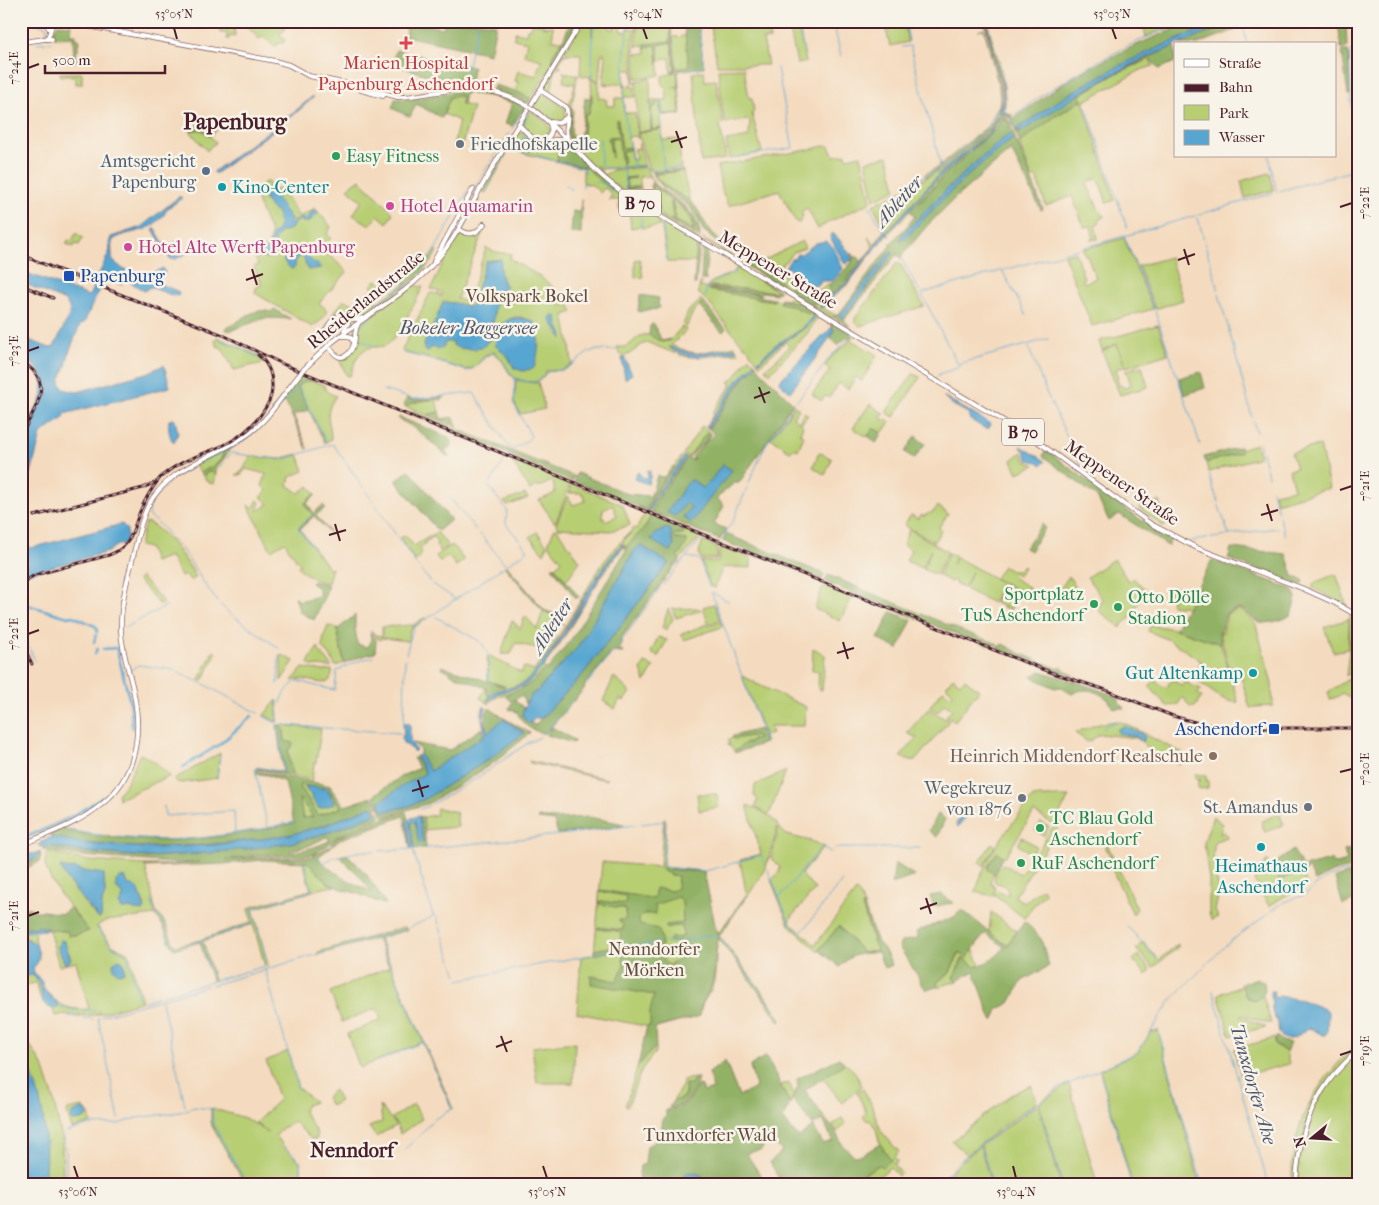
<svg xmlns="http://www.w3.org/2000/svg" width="1379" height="1205" viewBox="0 0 1379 1205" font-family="'IM FELL French Canon',serif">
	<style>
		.green { fill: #b7ce73; stroke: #80764f; fill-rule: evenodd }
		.forest { fill: #91b165; stroke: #6e6848; fill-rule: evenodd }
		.water { fill: #57a6d1; stroke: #50627e }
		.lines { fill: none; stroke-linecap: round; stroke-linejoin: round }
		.stream { stroke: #57a6d1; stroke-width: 1 }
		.canal { stroke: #57a6d1; stroke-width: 2.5 }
		.major-casing { stroke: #86615f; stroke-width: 5.5 }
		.major { stroke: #fff; stroke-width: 4 }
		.rail-casing { stroke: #4a1f2b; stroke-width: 3 }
		.rail { stroke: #f7f3e8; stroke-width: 1; stroke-dasharray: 4; stroke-linecap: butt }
		.major-bridge-casing { stroke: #86615f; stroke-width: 5.5; stroke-linecap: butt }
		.major-bridge { stroke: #fff; stroke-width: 4 }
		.ticks { fill: none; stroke: #4a1f2b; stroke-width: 2 }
		.health-dot { fill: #e0444e; stroke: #f7f3e8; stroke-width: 2 }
		.worship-dot { fill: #6b7280; stroke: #f7f3e8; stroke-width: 2 }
		.leisure-dot { fill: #2e9e5b; stroke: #f7f3e8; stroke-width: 2 }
		.service-dot { fill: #5c6f8a; stroke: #f7f3e8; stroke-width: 2 }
		.culture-dot { fill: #0f9aa8; stroke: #f7f3e8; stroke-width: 2 }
		.hotel-dot { fill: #d1479c; stroke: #f7f3e8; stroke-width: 2 }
		.transit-dot { fill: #1a4fb4; stroke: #f7f3e8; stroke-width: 2 }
		.education-dot { fill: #8d6e63; stroke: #f7f3e8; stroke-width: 2 }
		.labels { text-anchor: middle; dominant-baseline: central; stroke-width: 5; stroke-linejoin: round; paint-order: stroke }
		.shield { fill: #f7f3e8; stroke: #7e5f64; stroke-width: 1 }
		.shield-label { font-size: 16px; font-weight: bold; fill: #4a1f2b }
		.health-label { font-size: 18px; fill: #be3a42; stroke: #f7f3e8 }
		.worship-label { font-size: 18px; fill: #5b616d; stroke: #f7f3e8; text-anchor: end }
		.leisure-label { font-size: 18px; fill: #27864d; stroke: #f7f3e8; text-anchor: start }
		.service-label { font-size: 18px; fill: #4e5e75; stroke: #f7f3e8; text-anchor: end }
		.culture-label { font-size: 18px; fill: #0d838f; stroke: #f7f3e8; text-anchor: start }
		.hotel-label { font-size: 18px; fill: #b23c85; stroke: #f7f3e8; text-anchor: start }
		.street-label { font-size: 18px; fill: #4a1f2b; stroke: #f7f3e8 }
		.transit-label { font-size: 18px; fill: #164399; stroke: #f7f3e8; text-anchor: start }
		.park-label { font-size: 18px; fill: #654b3d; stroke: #f7f3e8 }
		.education-label { font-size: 18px; fill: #785e54; stroke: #f7f3e8; text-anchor: end }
		.water-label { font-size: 19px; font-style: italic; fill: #4f556d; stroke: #f7f3e8 }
		.quarter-label { font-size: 20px; font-weight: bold; fill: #4a1f2b; stroke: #f7f3e8 }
		.district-label { font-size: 22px; font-weight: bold; fill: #4a1f2b; stroke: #f7f3e8 }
		.neatline { fill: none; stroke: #4a1f2b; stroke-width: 2 }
		.ticks-label { font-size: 12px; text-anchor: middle; fill: #4a1f2b }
	</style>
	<rect width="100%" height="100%" fill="#f7f3e8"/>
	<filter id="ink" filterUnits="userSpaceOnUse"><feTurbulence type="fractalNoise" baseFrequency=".02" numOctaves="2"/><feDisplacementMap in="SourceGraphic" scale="10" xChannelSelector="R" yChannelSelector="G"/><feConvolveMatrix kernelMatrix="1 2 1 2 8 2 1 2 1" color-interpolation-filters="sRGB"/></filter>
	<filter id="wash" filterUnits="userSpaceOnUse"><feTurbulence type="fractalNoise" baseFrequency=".0096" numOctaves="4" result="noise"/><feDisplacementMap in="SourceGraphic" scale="20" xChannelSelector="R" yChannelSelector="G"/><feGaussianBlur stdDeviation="1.12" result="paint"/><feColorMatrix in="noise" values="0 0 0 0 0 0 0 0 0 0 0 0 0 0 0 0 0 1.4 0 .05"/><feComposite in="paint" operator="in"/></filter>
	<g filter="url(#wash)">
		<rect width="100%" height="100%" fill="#f4dbbf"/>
		<g class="green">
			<polygon points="219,21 231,21 234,25 235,37 230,36 229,39 227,39 227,33 220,33"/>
			<polygon points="242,21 279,21 286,29 280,34 285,40 282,44 280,42 274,47 263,36 259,39"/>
			<path d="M583,21H592V37L593,21H610L609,29H614L615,21H619V27H621L622,31L627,32L628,28L635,29L638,21L633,45L634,83L632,85H629L633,84V70H624V84L627,85L605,83L609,85L603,84L606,57L604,56V53H602L601,56L599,81L591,78V75L589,77L580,75L581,54H565L558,65L561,67V68H559L555,70L551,93L566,103V104C578,122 556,131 581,150L585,114L589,113L592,101L591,80L589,78L599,82V98L606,99L607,106H615V98H624V113H635L638,139L636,136L628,137L632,160L636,159L634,149L639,148V143L645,166L633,167L632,166V167L600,169L598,166H596L604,175L613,170L646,167L649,175L653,181L651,186L655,205L652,207L637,198L652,196L650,186L652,181L649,176L639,177L642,194L634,195L627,190L639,188V186L627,188L626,179L636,178V177L625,178L626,191L658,212V205H656L652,186V184L654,183C674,201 694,205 700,234C698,228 696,221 692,215C683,201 666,194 654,184L653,186L670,199L674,220L672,219L671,220L700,237V238C658,214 615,191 582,155C578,149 571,144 568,137C563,127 573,116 567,107C562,99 549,97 545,87L559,61Z"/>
			<polygon points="639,21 670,21 671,41 636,46 635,51"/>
			<polygon points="710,21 766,21 770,39 763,40 768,65 717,65"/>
			<polygon points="788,21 797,21 806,62 797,64"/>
			<polygon points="884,21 904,21 908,42 890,46"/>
			<path d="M984,21H987C994,47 1009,85 1004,111L1012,115V117L1010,119L999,113L1002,101V90Z"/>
			<polygon points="1142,21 1184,21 1146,37"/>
			<polygon points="531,24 543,24 543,27 553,26 553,40 563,40 553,54 553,63 531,99 515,91 518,82 515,81 518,71 536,76 541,60 524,55 527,42 514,39 515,32 526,34 527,29 530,29"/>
			<path d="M984,28L1000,87C1003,103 997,119 986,131L941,168L926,177L925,174L940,166L939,164L943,163L988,126L999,105L1000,99L999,88L984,29L978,30Z"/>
			<polygon points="686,36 689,67 677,69 673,37"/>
			<polygon points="672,42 675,70 671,71 670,58 658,61 659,58 658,45"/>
			<polygon points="656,45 660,75 650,77 636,78 635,53 636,52 636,54 646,53 645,47"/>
			<polygon points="1150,59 1153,66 1141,70 1083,102 1115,200 1107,203 1099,181 1097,179 1089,181 1087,184 1099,210 1105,216 1100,219 1099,223 1095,225 1098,239 1090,240 1093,237 1091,226 1084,227 1072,196 1046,206 1036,177 1032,178 1019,143 1056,116 1082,100 1079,96 1083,93 1115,74"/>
			<path d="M744,68L749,98H752L754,111L752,114L762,152L729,159L726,141L749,137L750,121L749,120C740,121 733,121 725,123L722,106L718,69Z"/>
			<polygon points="704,71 705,81 716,80 723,123 720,125 726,159 701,162 693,73"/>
			<polygon points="562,72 579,76 577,76 575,90 571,108 569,106 575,84 563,82 565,73"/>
			<polygon points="677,72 679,87 673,87 679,88 680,114 662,114 662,100 667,100 666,86 662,85 662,76"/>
			<polygon points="60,73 82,73 82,84 76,84 76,76 60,76"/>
			<polygon points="650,78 651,130 639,132 639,133 662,129 662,140 679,139 681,168 652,172 649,170 638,133 636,81"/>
			<polygon points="624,86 634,87 635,97 624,97"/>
			<polygon points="542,95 546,95 565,108 566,116 561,122 551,121 532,106 537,99"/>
			<polygon points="462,96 461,104 473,107 461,148 453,146 459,121 444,114 449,97"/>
			<polygon points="658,100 660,100 661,128 652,130 651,108 656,106"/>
			<path d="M530,110L547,123L551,129L546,138C535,142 530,133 523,126V121Z"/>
			<path d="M998,115L1003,116L1009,121L1003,118L995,130L942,177L889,233H888L890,237L887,234L847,285L825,304L823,308L835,315L833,318L703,240V239L724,251H725L746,264V265L781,285L782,282L755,265L802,241L805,248L794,252L782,265L775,269L774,271L777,274L780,273C792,279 803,286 815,293L827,285L831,292L818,301L804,295L805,301L812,304L819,303L832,294L845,281L873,247L868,237L875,244L883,232L886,230L873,205L941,170L985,133L992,126Z"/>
			<polygon points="199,129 206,132 216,143 213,145 212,145 207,151 190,131"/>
			<path d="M521,132C528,134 532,141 539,142C548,144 555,139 564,141L596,172L617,190L700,241V243L680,230L697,242L696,262H667L661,221L658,222L660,226C653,227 648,227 642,228L641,226L631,228L629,208L619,209V200H609L612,194L605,188L600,193L592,185L583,183V168L519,152V150L510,148L485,194L482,192L513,136L517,133ZM528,136C546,151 552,135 564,142C571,146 575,153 580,158C587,165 593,171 600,177C618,192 638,204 657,217V218L624,199L599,180L586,167L557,161L560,145C546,140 546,154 527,137Z"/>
			<polygon points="828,145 834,156 846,154 847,158 861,155 871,202 829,222 818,229 807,208 801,212 803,216 799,223 796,222 779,190 728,206 721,188 717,166 807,150"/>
			<polygon points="888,156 896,189 874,200 866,161"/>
			<path d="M683,171L690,202C678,193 662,188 654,174Z"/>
			<polygon points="1270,173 1274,190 1245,198 1241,181"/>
			<polygon points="360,179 393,213 387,223 378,215 370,225 353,215 362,201 349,190 348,188"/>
			<polygon points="267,181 275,191 280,187 299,217 315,208 331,227 327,234 331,238 322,248 347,272 319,303 327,310 323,319 312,327 255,293 256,288 262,284 254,267 258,265 253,254 265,247 269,243 271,233 261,211 256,197 260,194 261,190 260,186"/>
			<path d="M672,199C683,209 691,215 694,231L676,221Z"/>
			<path d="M483,228H484L482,234L457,299L468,302L486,248L496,252L511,254L510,259L539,276L554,288L560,306L570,305L573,312L564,315L570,346L572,364L562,370L546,371C544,375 542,379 538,381C531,384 516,380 511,375C504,366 503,359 494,352L486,355L474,368L466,370L426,358L403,352L402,350L430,293L439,294L441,297L442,293L431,289L444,261L445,259L441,257C447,252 454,237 460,235C469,231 473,240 483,228ZM493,260C498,269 500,279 506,287L502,291L496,294L492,332L497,331C501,325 510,316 519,317C522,317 524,319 527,319L514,368L509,358L496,345V338H491L483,346L466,349L453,342H444L435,347L431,348L426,339L433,326L463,305L471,308L486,261Z"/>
			<polygon points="76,233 83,238 79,245 75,244 74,247 66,244 68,240 72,241"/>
			<polygon points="1124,238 1153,309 1092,326 1064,255 1075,252 1084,278 1082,279 1084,283 1096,278 1087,255 1085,255 1083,249"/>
			<path d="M435,250L437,251C424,279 387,299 363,316C352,320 344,311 333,316V314L344,300L356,305L368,291L377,297L375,302L377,303L406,283L403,281L414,265L421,268L432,255Z"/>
			<polygon points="1170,257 1183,300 1155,309 1138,266"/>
			<polygon points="640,259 643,278 635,277 635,260"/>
			<polygon points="897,263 901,265 924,306 860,326 855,322 855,318"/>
			<polygon points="738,266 777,290 776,292 711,286 710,287 706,287 710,283 724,276 726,278 725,276 734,272"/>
			<polygon points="376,280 386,287 380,294 371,286"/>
			<polygon points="702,282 700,287 709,288 708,290 774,301 774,299 781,300 781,303 793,306 809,314 811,310 800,303 780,299 781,298 788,299 792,296 832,320 829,322 818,317 807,334 770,373 765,369 777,359 789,346 785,342 760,365 755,359 756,359 750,353 750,351 745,346 746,348 733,333 733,332 732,332 707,301 698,293 700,283"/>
			<path d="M413,285L423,287C416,300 399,337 388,344C383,348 376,346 369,348C357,351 354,365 350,376H347L339,359L354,348L355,332L359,324Z"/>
			<polygon points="700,299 703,302 693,312 686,328 683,325 688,312 693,306 694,306 700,301"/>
			<polygon points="1158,325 1168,354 1126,367 1117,344 1125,366 1116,369 1118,376 1117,377 1119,386 1121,385 1123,388 1131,385 1126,370 1142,366 1148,387 1120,395 1102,351 1116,344 1102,350 1099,341"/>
			<path d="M682,327L686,330L679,338L671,345L690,352L698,353L735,346L739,353C717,353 701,361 679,355V353L677,352L676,354L649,343L643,344L628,355H621L619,353L617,347C635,350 633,332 649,335C657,336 662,344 671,340V339Z"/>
			<polygon points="217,337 257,355 266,363 254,365 234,370 222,348 217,346 215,341"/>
			<polygon points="851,340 877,355 862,381 856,377 848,389 839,383 829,398 825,396 821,401 812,394 830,370 825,366 831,357"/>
			<path d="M749,358H750L760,368H759L757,367L746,375L709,429L706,426L713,415V412L732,384L729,382C738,377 741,365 749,358Z"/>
			<polygon points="913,374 920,377 919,379 894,417 886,412"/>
			<polygon points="516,380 534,383 538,382 545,409 520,414 514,402"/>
			<path d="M306,381H314L324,385C325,392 329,393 336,396C322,415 331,420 331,439L325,443L297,386Z"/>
			<polygon points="436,399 439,412 427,415 406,407 411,403"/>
			<polygon points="870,404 884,414 881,418 885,421 886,419 890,422 882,433 874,428 867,437 853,428"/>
			<polygon points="795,406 799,409 793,417 799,422 804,412 808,415 801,424 803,426 800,433 804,436 798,450 793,448 791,452 771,438"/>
			<polygon points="702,426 711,434 706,441 708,437 707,432 689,457 683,454"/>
			<polygon points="1256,444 1260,457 1224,467 1210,472 1208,471 1206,463 1241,452 1240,449"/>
			<polygon points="1320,445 1329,488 1276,503 1274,493 1294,489 1289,470 1296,468 1291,453"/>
			<path d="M223,450C224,464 210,467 200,473L196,467V463Z"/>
			<polygon points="819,452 832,459 825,475 813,467"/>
			<polygon points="1022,452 1026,461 1035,465 1018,473 1012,460"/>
			<path d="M298,454L304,471L290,477L288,485L299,493L309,486L315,494L305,503L306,507L313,515L299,528L329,569L332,568L328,583C316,581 306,576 298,567L300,564L296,560L293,553H291L285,542L271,550L248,505L253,508L258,500L260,502L257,511L269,504L261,497L267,491L262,486L266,474L246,469L241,475H236C244,472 246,464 250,456L279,459Z"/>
			<polygon points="682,456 688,458 657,500 652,512 661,516 661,517 638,508 638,507 647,510 654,494"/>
			<polygon points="508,458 571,483 556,522 554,522 539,500 550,496 550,495 555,493 553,482 551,481 542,486 535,486 530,490 511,460 508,459"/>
			<polygon points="208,472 216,473 214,484 209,483 203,476"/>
			<path d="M573,484L623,505L630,525L611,531L558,528L556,524L568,496L573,505L586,501L582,493H569ZM610,506H613L617,516L605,521L602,516L603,510Z"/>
			<polygon points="525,494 528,498 507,506 504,502"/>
			<polygon points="1159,501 1167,524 1163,526 1139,508 1145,507"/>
			<polygon points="938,506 948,514 939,527 941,530 934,542 904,525 911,515 918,519 921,515 924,516 934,511"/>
			<polygon points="638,510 651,515 646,526 626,547 622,542 632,532 621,541 634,528 636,529 645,514"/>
			<path d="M147,522C167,532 185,558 196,577L191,581L186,575L181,577L170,556L154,562L149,548L139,546L145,523Z"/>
			<polygon points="554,529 557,529 580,561 566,581 555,567 562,561 548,544"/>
			<polygon points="685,529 701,536 680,559 677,556 686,540 676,539 673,537 675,534 683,534"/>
			<polygon points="909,529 948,552 936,575 923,569 931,550 922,568 906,561 911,550 903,545"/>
			<polygon points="437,532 448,546 440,551 436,546 437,541 433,537 424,543 425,545 419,549 421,552 420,554 421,556 415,561 400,538 405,535 414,546"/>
			<polygon points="537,532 547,545 544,554 530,537"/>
			<polygon points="703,541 717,547 717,559 701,559 699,552"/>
			<path d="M620,542L626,548L624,547C592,583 574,629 543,667L545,669C539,676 533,684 525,688C512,694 497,693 489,704L480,698L486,688L488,696L489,697L487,701L499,693L506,691L530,681L554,651L609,563L623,546L611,557L604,566L545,660L531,677L523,683L506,689L505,686L488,681L487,657L490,656L521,673L524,667L534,671L565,626L602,564Z"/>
			<polygon points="452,545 464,560 456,566 449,557 446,558 440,562 436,556"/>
			<polygon points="720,547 751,558 751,568 733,567 722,568 715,588 710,586 701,561 718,562"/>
			<polygon points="949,553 956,557 952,564 956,557 1001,582 995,578 1003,566 1011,571 1018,571 1023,566 1024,567 1018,576 1015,574 1012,577 1030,588 1026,595 1003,582 993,603 965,589 972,572 964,588 955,584 956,582 953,580 951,582 938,575"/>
			<polygon points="1114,559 1128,581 1133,578 1146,590 1129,619 1123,623 1121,628 1098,610 1103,600 1087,577"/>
			<polygon points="1336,574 1347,606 1313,588 1313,584 1316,582"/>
			<polygon points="1069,576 1076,588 1071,595 1061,588"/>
			<polygon points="141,577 164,603 160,605 138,580"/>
			<polygon points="1004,584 1018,592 1010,610 995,603"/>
			<polygon points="827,587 852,597 840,621 815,609 822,588"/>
			<polygon points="1170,587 1197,589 1187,607 1171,605 1172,596 1169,594"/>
			<polygon points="714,604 720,620 711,623 708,622 703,607"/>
			<polygon points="696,608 702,610 676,618 672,609"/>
			<polygon points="668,609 673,619 666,630 662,628"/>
			<polygon points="1236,610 1242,610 1245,613 1256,625 1272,684 1273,706 1254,707 1250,708 1240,673 1231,675 1220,633 1223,632 1227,614"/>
			<polygon points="543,611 554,615 556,617 536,648 516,643 511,654 501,654 512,620 520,629 525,616 537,629"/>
			<polygon points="1350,615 1358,620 1358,669 1346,676 1349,650"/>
			<polygon points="424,618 426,619 410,629 408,641 383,638 379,640 370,631 378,636 382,637 382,627 413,625"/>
			<polygon points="1349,619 1348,649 1333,652 1324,627"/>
			<polygon points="721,622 722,627 684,640 681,634 708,624 711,625"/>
			<path d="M1151,625L1175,629L1221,644L1238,702C1225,704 1209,689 1199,682L1205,676L1196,670L1201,661L1171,641L1148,631Z"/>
			<polygon points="328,626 338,628 337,630 344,663 335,666 330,655 322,648 324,636"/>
			<polygon points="658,637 667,640 658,657 651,653"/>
			<path d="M318,647C320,656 329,658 331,667L312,666L308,664L310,659Z"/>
			<polygon points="813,648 825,655 822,690 818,689 818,688 819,671 812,671"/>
			<polygon points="213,651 216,653 204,679 199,681"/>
			<polygon points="282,655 294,661 281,681 281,658"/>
			<polygon points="645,663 654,667 645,682 641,670"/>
			<path d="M303,668L324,671L332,670C333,696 305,673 292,681Z"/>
			<polygon points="1358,673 1358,712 1357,712 1355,700 1342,693 1337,697 1330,699 1328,692"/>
			<polygon points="742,676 755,682 756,685 757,684 806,707 804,726 770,726 772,734 765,736"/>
			<polygon points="614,677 630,692 624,701 620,699 615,709 603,701"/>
			<polygon points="953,677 960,683 965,679 979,690 955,721 946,716 952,709 944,704 938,712 929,707 943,690 951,696 953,693 946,686"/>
			<polygon points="1156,680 1163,687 1165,686 1167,687 1169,686 1168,684 1173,680 1182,686 1185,681 1193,687 1195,686 1201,689 1198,694 1202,697 1195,707 1190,707 1183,697 1177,705 1167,706 1149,686"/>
			<polygon points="277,700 277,722 264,715"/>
			<polygon points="928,709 949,721 915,761 900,757 917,738 907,733"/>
			<polygon points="1115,721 1124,723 1148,735 1150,737 1183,753 1180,765 1159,757 1145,747 1145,744 1136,738 1100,734 1088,742 1075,733 1095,725"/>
			<polygon points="281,725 321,729 316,763 314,763 312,780 292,776 288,750 293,744 285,741 284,730 281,727"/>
			<path d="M757,735L758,739L752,740C748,745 740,749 734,751L731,746H729L728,744L730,743L728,739Z"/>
			<polygon points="220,753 217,778 182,783 177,782 174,779"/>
			<polygon points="140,754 154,761 170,776 119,799 118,794 127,782"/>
			<polygon points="529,761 607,779 606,780 530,763"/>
			<polygon points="786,771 769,815 755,807 758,800 754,796 755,785"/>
			<polygon points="1195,774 1206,775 1206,780 1208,780 1208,788 1198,789 1198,780 1201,780 1195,779"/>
			<path d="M299,785L307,786L306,790L311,795L312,799L334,804C334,800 329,797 328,792H330L341,808L318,815Z"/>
			<polygon points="697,794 717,794 719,807 699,811"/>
			<path d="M1033,797H1069L1057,818L1062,822L1015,896L1024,903L1042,888L1046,892L1032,907L1025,919L994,894V896L975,892C979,883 981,874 985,866C996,842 1017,818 1033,797ZM1034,812L1054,825L1027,868H1025L1020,874C1013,870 1009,867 1003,864C997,868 995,875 994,881L996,883C1002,884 1004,885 1008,890V895L997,890L994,893L995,887L990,881L994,874L997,853L1005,857Z"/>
			<polygon points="300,799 312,814 313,817 303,818 299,800"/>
			<path d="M747,805C758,809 772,815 778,826L767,864L761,876L747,897L740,860L761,854Z"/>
			<polygon points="437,808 456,812 458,827 424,830 423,817 436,815"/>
			<polygon points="1279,813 1284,825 1265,832 1261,822"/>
			<polygon points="1213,816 1222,824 1220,834 1225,832 1227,837 1215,841 1213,855 1219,895 1218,896 1215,911 1218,917 1211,920 1209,913 1209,880 1204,842"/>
			<path d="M664,818H665L666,823L663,867L704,872L716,932L719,937C714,953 718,972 712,988C707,998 700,1004 700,1016L653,1029L645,1026L577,1013L581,957L594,955L602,862L660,867Z"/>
			<polygon points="1041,822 1049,827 1044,836 1035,830"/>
			<path d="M779,827L786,835L811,841L824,847L801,874L815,889L789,920C792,926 809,938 815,945L856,891L860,895L864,906H862L873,940L878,950L863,953L839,926L818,951L789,925L771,880L779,873L780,867L771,858Z"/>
			<polygon points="1022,837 1036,846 1032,854 1018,845"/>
			<polygon points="992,843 995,846 983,866 979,863"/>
			<polygon points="1107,844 1137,909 1133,914 1109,863 1113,862 1105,846"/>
			<path d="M49,852L89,861L145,865L156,913C166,919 169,933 173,943L175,946L197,941L252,922L249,909L251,907L311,890L303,862H307L328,883L335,886L313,890V891L253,909L268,965L265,966L253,924L203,941L214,980H212L200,942L174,949C166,938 165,924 155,915L105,921L97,926L113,946L127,952L129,955L142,1001L100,1014L99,1012V1014C84,1018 71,1012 55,1016L53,1009L58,1006L55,1000C64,1009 78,1010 89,1009L76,962L59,966L49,930L67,931L71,935H77L89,931C77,916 48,883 45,864C45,860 46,857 47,853ZM61,868L104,875L105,893L102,902L101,916L99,919L86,905L68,881ZM128,885C142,890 138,894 145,906L133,909L130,908L124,909L121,902L124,895L116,888ZM59,943H64L70,956L63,960L62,955L59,953Z"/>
			<polygon points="1267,860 1280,881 1300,870 1308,885 1285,896 1269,906 1254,880"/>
			<polygon points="991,912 1017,931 1007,945 989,932"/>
			<polygon points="405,927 407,930 379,938 453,1109 452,1109 422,1042 360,1068 347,1034 381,1020 377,1008 342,1022 330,992 389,967 377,938 317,955 318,952"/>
			<polygon points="34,931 36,944 26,938 21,938 21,934 24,932"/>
			<polygon points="720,937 767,998 781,1020 779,1021 765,1000 719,939"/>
			<polygon points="1143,942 1159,960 1178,944 1178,947 1153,968 1136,949"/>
			<polygon points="973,949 980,965 976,967 963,958 953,978 957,981 937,987 938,981 949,974 960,952 967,958"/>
			<polygon points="1138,955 1150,969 1150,971 1146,975 1133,960"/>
			<polygon points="21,971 26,976 33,974 40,986 43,1002 39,995 37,984 35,983 24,986 21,978"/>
			<polygon points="1242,986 1246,997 1255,1001 1263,996 1271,1023 1267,1023 1243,1015 1240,1016 1266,1027 1230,1036 1218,994"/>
			<polygon points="21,1031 43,1066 52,1093 62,1139 63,1184 21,1184"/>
			<polygon points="1158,1031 1200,1184 1132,1184 1100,1070 1138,1052 1151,1032"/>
			<polygon points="1275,1038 1274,1044 1286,1052 1289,1064 1241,1076 1234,1049"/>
			<polygon points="575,1042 573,1083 537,1083 532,1047"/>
			<path d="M1358,1043V1049L1332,1076L1305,1124L1295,1184H1292C1292,1172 1292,1160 1294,1149C1302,1104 1326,1074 1358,1043Z"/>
			<polygon points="656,1048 656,1051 642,1069 628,1106 625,1106 638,1066 653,1049"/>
			<polygon points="288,1051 298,1088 315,1102 306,1105 303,1110 316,1132 317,1139 311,1139 294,1122 282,1128 275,1137 281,1142 282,1145 300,1161 303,1184 245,1184 212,1126 211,1121 211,1108 245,1118 269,1133 255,1123 279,1100 266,1061"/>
			<path d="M1358,1052V1184H1297C1299,1171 1299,1157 1301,1145C1308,1107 1332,1078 1358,1052Z"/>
			<polygon points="839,1058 855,1072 862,1086 842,1103 823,1078 843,1064"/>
			<path d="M695,1078L691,1084L685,1086C687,1095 682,1100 673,1101L683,1084V1080Z"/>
			<polygon points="789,1083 794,1095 790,1104 780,1085"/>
			<polygon points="1069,1084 1097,1184 1062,1184 1039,1103"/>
			<polygon points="1031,1085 1037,1102 1001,1127 967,1155 952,1141 1013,1093"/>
			<polygon points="862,1089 863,1089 870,1101 881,1131 899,1152 894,1157 897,1161 895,1164 892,1163 901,1173 898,1176 890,1167 871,1184 865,1174 878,1164 891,1160 880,1144 876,1129 870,1120 867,1121 863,1116 866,1113 864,1107 857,1093"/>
			<polygon points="334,1090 340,1101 331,1106 326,1097"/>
			<polygon points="414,1104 422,1119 400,1134 397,1125 392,1118"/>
			<polygon points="1037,1105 1039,1108 1061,1184 992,1184 981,1145"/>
			<polygon points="380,1106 393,1121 396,1126 384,1132 376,1137 369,1127 382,1122"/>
			<polygon points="83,1107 89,1113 91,1123 72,1129 67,1113 68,1110"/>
			<polygon points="842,1118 846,1124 837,1132 833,1125"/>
			<polygon points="980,1146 991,1184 938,1184 962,1161"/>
		</g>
		<g class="forest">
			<polygon points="445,21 469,21 496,24 490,54 405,36 407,22 443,28"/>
			<polygon points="571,21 579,21 554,63 553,54 563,40"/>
			<polygon points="670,21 698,21 704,67 678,71 677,69 689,66 684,25 671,28 676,71 671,72 671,71 675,70 671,42 658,45 659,58 658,65 656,45 645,47 644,45 645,44 671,41"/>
			<path d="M1196,21H1227L1162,46L1071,93L1017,129V132L1019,133C1066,98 1122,68 1175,46V62L1159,69L1150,59L1115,74L1083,93L1079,96L1083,100L1056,116L1020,143L1011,120C1029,108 1046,95 1064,83C1103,59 1153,36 1196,21Z"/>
			<polygon points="1236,21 1268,21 1243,27 1198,44 1180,44"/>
			<polygon points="1338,21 1346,21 1347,48 1341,48"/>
			<path d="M58,24L72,25L71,34H76V39H79L80,42H78V51H76V61H74L73,37L59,38L54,37C52,32 55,28 58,24Z"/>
			<polygon points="396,50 473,67 469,84 460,84 442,78 430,76 392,64"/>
			<polygon points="1342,51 1348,51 1350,95 1348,95"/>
			<polygon points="677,72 678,72 681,115 661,115 662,129 639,133 639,132 651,130 650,100 658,100 656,106 651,108 652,130 661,128 660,100 662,100 662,114 680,113 679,88 673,87 679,87"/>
			<polygon points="494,85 515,91 531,99 528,104 517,98 493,90"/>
			<polygon points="458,91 469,91 490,94 489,96 465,93 463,105 461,104 462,96 450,97 442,118 416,104 410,117 392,108 395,99 413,99"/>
			<polygon points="491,94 514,101 526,108 524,111 522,110 512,126 505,124 512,103 490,96"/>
			<path d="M591,94H592L589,114H585L581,150C574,145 566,136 568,127C569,122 572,116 570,111C570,108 567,106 566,104V103L573,110C572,127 567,132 579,147L585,98H590Z"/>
			<path d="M208,117L218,129L210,136C203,129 199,129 190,131Z"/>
			<path d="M1003,118L1009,122L1043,209L1041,210L1011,150L955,198L926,227L900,258L897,254L844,320L849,325V326L833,317L835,315H838L890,246L891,243L908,225L915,216L910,211L937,184L942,177L995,130ZM1009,135L1012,139C972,168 938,203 905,239L900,240L902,235L948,188L974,164ZM891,251L893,253L843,318L840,317V316Z"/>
			<path d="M616,119L618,120L622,148L629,147L630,150L622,151L624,163L622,165C621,156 619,148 619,139L611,138L612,158L608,138L609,137L619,136Z"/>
			<path d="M528,136L535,142L556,140L564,142L601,177L657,217L656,219L624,199L599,180L586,167L557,161L560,145C545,140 546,154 527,137Z"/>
			<path d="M683,170L654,175C663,189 680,192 692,203C699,209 701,218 707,226C713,234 721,242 726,250L719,245L708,234L703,230L697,217L690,207L663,187L652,173Z"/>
			<polygon points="636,177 636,178 626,179 627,188 639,186 639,188 627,190 627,191 634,195 642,194 642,196 652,195 652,196 638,198 652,207 658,205 659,211 658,212 626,191 625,178"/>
			<path d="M654,183C672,203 696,205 700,237L671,220V218L674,219L670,199L653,186ZM672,200C683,206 692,217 694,230L676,221Z"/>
			<polygon points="581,199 582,199 581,234 571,233 573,211 580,211"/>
			<polygon points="680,230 700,243 696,284 694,284 697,242"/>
			<polygon points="703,244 780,291 776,294 762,292 761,295 757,293 710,288 711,286 776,292 776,290 708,248 705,278 707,280 701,280"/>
			<path d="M852,253L855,257H858L861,261C851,274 830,303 813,303C806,303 796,295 789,291L790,286L811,299L818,301L831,292L827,285L834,282L852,262L853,259L851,254Z"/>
			<polygon points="757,261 758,263 756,265 782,282 781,285 745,265"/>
			<polygon points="709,289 757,294 763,297 774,299 774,301 708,290"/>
			<polygon points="640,295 659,298 658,305 660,307 655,310 652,309 650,311 650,309 639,312 638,311"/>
			<polygon points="781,300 800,303 811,310 809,314 793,306 780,303"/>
			<polygon points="703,302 726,329 722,332 699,305"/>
			<path d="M274,309L291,319L265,318L229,331L225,329C240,322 253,306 271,312Z"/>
			<polygon points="832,322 851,333 853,337 849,339 847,337 838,345 830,338 834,330 832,327"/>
			<polygon points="653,323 662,341 670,339 671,340 662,342 649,335 650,326"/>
			<path d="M757,367L793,403L739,483H734L717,498L724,506L714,524L726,529L720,540L652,512L657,500L685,461L688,458L693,460V456L714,434L709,429L746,375ZM720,468L686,520L684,515L688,511L691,506L687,503H686L693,480L703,488L709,484Z"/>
			<polygon points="1201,372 1205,388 1184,395 1179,378"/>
			<polygon points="301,375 314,381 306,381 297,386 309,410 293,415 308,449 307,449 285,401 273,412 272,411"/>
			<path d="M445,397L442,400C432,399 414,400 406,407L403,405L407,398L413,400Z"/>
			<polygon points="413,412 510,450 508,454 413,415"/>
			<polygon points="439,412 441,419 453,417 458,427 427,415"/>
			<polygon points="399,417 448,437 453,443 445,452 449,456 448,457 415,428 398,419"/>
			<polygon points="874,428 882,434 876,443 868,436"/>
			<polygon points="707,432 709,434 706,441 689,457"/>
			<polygon points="915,436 925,444 914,459 905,452"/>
			<path d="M230,446L229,451L216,470V473L208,472L203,476L200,473C210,467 224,464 223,450Z"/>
			<polygon points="1240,447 1241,452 1206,463 1204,457"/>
			<polygon points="1046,450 1132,514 1171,539 1168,546 1119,514 1109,521 1097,497 1043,456"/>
			<polygon points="511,451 574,476 572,481 509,455"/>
			<path d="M673,466L675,467C664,480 651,493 647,510L574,481L577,473L628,494L649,496L651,495L657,476L664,477Z"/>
			<polygon points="409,470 451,520 438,531 396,481"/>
			<polygon points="315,494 316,495 307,503 314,513 323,505 325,508 316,515 330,533 314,516 300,529 299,528 313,515 306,506 305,503"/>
			<path d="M651,515L685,529L683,534H675L673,536L676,539L687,540V542L681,553L677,556L680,559L679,563L675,565L620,640L623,643L619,650L624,651L623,653L612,652L586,683L584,689L545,734C530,729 524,727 517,712L509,709L512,702L506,697L507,694C528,687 530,685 545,669H548L572,638L625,552L627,546L646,526ZM666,529L672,533L671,538L674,545L671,551L652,540L657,533ZM640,545L669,563L584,673L541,718L536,725L531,724L522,715L524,708L514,700L522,695L525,704L533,693L537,691L578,647L635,550Z"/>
			<polygon points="1042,524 1045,528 1030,551 1025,548"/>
			<polygon points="726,534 824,574 822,580 723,541"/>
			<polygon points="1231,548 1286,554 1293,576 1303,580 1304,583 1300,585 1228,559"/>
			<path d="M1212,560L1292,589L1296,597C1294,602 1294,609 1291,614C1288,620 1266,624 1259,623L1258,620L1255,621L1250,615L1242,609H1236L1226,613L1221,631L1219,632L1221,644L1175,629Z"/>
			<polygon points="507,566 544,610 555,614 564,626 554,615 543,611 505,567"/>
			<polygon points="552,567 555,567 579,597 576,598"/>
			<polygon points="828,575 965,632 998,644 992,646 964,637 825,582"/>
			<polygon points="313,581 328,585 325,595 314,620 300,612 295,597 296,597 299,601 319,596 319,589 311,583"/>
			<polygon points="891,612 912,620 898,649 878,639"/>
			<polygon points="355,615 355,626 357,644 366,647 370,645 371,639 370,633 376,640 375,653 362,656 344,663 337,630"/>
			<polygon points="1003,644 1019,653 1059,669 1061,667 1074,676 1062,673 996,648"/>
			<polygon points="442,666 505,687 506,689 494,692 489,697 488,696 486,688 451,674 450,672 442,668"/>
			<path d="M1040,671L1095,688L1119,698V702L1125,708H1113C1111,704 1109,700 1106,698C1096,690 1083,687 1072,694L1060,687L1055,688L1032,677Z"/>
			<polygon points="489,708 504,718 530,733 497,760 467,780 429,803 384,817 382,815 380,809 382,808 384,812 409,806 425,799 488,760 524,732 503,719 489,732 486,731 486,713"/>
			<polygon points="277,725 281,725 281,727 284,730 285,741 293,743 292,747 288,750 292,776 263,770 256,770 257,768 283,772"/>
			<polygon points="552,727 574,740 573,743 547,735"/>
			<polygon points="482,728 484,736 430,771 420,755 420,749 413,743 450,750"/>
			<polygon points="760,729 765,743 735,753 734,751 738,749 745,743 750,743 752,740 758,739 756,735 734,739 732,738 733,736"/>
			<polygon points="413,758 416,758 425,772 425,774 379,803 381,807 379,808 374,797 377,793 402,776 419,768"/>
			<path d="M256,772H262L331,786V789L345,806L372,797L377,808L374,809L372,806C346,817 321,827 293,834C274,839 253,840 233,842C172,849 112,850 52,837L50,834L65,828L68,831C97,835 127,840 156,840C203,841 248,833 294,823L285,782L267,775L257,774ZM299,785L328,789V792H330L341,808L318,815ZM299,799H300L313,817L303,818Z"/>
			<path d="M377,810L380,815L379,818L337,837L328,845L313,854L305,856L261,855L226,860L261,857L303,858L310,857L329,847L337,838L382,819L406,812L408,820H410L407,822L411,849L410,848L404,816L341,839L318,857C331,873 353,883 372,892L358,874L339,856L348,855L366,874L386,904L380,903L356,893L344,890L328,883L307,862L262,860L224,864L145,867V865H174L199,862L175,863L84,856L44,850L43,848L47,846L83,852L149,857L210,853L296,842L330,832L374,814L375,811ZM326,837L329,838V841C316,847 304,851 290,852V850L308,846Z"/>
			<polygon points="938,814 945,819 937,837 929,831"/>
			<path d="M419,816L423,817L426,848L414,849L410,822L415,821C418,829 416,837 421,843L423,842Z"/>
			<polygon points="538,817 557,819 589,817 624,824 623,826 558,834 554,821 538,819"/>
			<polygon points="1351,849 1355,860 1352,867 1347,869 1333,872 1315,881 1309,869 1302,873 1300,870 1280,881 1272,866 1293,850 1303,867 1331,860 1332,863 1337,864 1347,861 1344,851"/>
			<path d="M40,852L41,856L39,862L21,871V867C29,863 37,860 40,852Z"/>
			<polygon points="997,852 1003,856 994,874 988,870 988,866"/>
			<polygon points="895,863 915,876 892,884"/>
			<polygon points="1358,868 1358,899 1343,905 1335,878 1351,873"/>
			<path d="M661,869L704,872L717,935L746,895L747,896L718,938C713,954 717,971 711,986C707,997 699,1004 700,1016L655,1028L656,1048L653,1049L638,1066L647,1026H650V1011L654,995L591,984V976L617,981L624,965L621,949L594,955V950L620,945L621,934L617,931L598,929V927L623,930V924L619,922V920H625L626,909L599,904L600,901L625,904L626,896L601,892L600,890L645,897L654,899L655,888L672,891L677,888L678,876L670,875ZM678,897L682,901L683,923L666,925V928L669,929V927L682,926L683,937L671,938L670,939V942H680L683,944C684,955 679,961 669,965C658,960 662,947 661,937C660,934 659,931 658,929L640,925C638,920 639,917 644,914H656L655,905Z"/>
			<polygon points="941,894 954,903 945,904 934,907 930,896"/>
			<path d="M862,906H864L876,940L884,949L892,965L884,968L878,952C859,955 852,952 840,967L819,950L839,926L863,953L877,950L873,940Z"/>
			<polygon points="21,908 30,908 36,911 44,911 62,914 70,908 89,931 77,935 71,935 69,937 67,931 46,930 47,928 27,927 21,930"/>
			<path d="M962,910L1007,946L1025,921L1041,939L1049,966L1022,981L1010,1003L998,1009L994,1020H992L974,971L957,981L953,978L963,958L976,967C988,962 997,958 1004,947L985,933L967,958L959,952L949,974L938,981L937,987L930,989H926L921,983L918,976L899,947L901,942L918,938L916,932L954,917Z"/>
			<path d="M1257,978L1264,982C1266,993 1264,995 1256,1001L1246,997L1241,984Z"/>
			<polygon points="1277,1036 1282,1041 1290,1043 1286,1052 1274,1044"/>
			<path d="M766,1056L790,1104L782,1119L799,1138L813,1126L823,1144L833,1141L823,1120L813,1125L792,1099L798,1087L797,1079L839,1058L844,1064L805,1090L826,1120L834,1129L843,1146L854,1156L862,1155L880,1144L891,1160L882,1167L878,1165L864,1174L869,1184H853L849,1181L847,1184H782L770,1162L782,1151L772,1140L763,1145V1148L761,1150L746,1153L766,1184H702V1176L695,1172L682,1181V1184H638L640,1166L645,1164L647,1146L660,1139L663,1119L666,1116V1110C684,1108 691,1100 698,1085L702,1086L704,1092L713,1089L709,1073L725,1061L739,1096L756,1088L750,1066Z"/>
			<path d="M695,1078H698C695,1093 686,1106 669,1108L673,1101C685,1099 686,1095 685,1084H691Z"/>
		</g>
		<g class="water">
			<polygon points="985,21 986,21 1004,89 1005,103 1003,112 1009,115 1011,118 1005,114 1000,113 1003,102 1003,89"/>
			<path d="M1227,21H1236L1180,44H1175V46L1145,58L1100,81L1043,117L1019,133L1017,129C1035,117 1052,104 1071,93C1120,63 1173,39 1227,21Z"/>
			<polygon points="313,96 314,97 290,118 215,174 213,172 292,114"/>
			<polygon points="999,116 1001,116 991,132 937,179 889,231 848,283 821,308 819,307 846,283 883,235 884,231 886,232 940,173 988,133 993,126"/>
			<path d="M1009,134L1012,136L1013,139C972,168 938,203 905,239H903L900,240L902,235L948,188L974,164Z"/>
			<polygon points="526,137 537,146 534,151 522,149 525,138"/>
			<path d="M268,187L292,220L288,222L289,224L302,218L308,219L311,212L317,211L318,213L309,222H303L299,220L295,222L291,229L280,232L278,236L275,240V245L279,248L275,252H272L269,258L256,257V255L269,248L273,234L276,232L280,224L278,222V213C271,210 264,201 263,192L265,191L266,192Z"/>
			<path d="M180,196L182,198L167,209L164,215L151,227H149L148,228C136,233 123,233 113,240C110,247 113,254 112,260L123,269L138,275L139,273L145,275L144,277L147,279L148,275L163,268L165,273L159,276L156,282L179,292L178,296L175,295L174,296L150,287L144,291L126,279L121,285L111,279L102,283L84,323L80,325L69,352L66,366L60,381L63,389L77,392L147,373L164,365L170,387L64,414L65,417L41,434L21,513V441L41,399H42C44,378 42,367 21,358V337L50,348L54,347L70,314L69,307L65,301L21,282V271L89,296L110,250L109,243L111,237L141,227Z"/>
			<polygon points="155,228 165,246 167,247 180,239 183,241 169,248 168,251 170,254 174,254 176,256 189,249 191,251 176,259 170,259 153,229"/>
			<path d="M831,234H834C841,241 849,251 852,260L845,264L830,237Z"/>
			<path d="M826,241L834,248L843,269L833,281H820V284L815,286C801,284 796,280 789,268L785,267L791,259H794L797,254H801L816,243Z"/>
			<polygon points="891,251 893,253 843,318 839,316"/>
			<path d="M298,252C305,252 307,256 312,261C315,264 319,264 322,268L308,270C305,267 306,261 303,257L301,256L296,260L295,267L293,269L290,268L284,262V259L287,256Z"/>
			<path d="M501,259C500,271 499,276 506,287L502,291L496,295L492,331H497C506,316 518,316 533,321C541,335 539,353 534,368L523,371L514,368L509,358L495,345L496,338H491L483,347H478L475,350C467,346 462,352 453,345V342H445L444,346L438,349L435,347L431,348L428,351L424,350C423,340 430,333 434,324C437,317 440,309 443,302L455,303L471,307L486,261Z"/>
			<path d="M815,313L817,314C808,329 794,335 780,344C773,349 766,356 759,362L758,361L775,345L802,329Z"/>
			<path d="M552,316L557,317L558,325L563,335L562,339C558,331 553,325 550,318Z"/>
			<polygon points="832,327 834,330 824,347 790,392 779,382 780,380"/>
			<polygon points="669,347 695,354 734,348 737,349 735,351 693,357 674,351"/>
			<polygon points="624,357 632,374 625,379 622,358"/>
			<polygon points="755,363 756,365 741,380 708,428 706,427 707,426 737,381"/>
			<polygon points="943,396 982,419 990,424 990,427 987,429 982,427 971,420 968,413 953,405"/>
			<polygon points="21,403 27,409 23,414 27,420 21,431"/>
			<path d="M173,419L175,420L178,433L174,443C169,438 168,427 169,420Z"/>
			<polygon points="1021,446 1044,460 1045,462 1041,465 1038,462 1028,460 1024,450 1021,448"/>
			<polygon points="684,457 686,458 655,499 650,511 648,511 655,496"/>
			<path d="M723,465L732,470L691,523L684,518V515L688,511L691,507L687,503L675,516L667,513L669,509L689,481L693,480L697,484L703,488C712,482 715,472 723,465Z"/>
			<polygon points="647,470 650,471 650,478 648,484 636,480 634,478 636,474 638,472 644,478 646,478 648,476"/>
			<polygon points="122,524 127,530 127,540 122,545 117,545 108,552 21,575 21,540 31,548"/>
			<path d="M666,528L671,530C672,535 671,539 674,545L671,552L651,540C654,533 661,532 666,528Z"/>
			<path d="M622,544L623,546L609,563L560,642L543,667L530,681L524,686L499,693L487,702C490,687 511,690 522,684C530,679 535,672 541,665C572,627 589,580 622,544Z"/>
			<path d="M640,545L669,563L584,673L542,718H536L532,721L531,724L525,720L522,715C525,706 528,696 537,691L578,647L635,550Z"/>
			<path d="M484,706L486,708C482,716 483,724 488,732H489L503,719L524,733L488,760L425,799L409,806L384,812L379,802L404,785L424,774L425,772L416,756L420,755L430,771L485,735C484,724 479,717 484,706Z"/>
			<polygon points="403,723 410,724 410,741 416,750 414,752 408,746 404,744 401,739 404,734"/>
			<polygon points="1124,726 1143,734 1145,737 1143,742 1137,737 1118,733 1118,729"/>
			<path d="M307,786L328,789C329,795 334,799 334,804L319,809L312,799L311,795L306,790Z"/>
			<polygon points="372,806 375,810 375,814 330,832 296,842 263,847 210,853 149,857 83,852 47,846 43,848 39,845 42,841 52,837 90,844 150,848 210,845 262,839 292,834 328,824"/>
			<polygon points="965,807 970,807 967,812 970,814 962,821 958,827 956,824 961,816 962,809"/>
			<polygon points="419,816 423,842 419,843 415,821 410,823 414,849 411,849 407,822 411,818"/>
			<polygon points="21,852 32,854 39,852 38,856 35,859 21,867"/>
			<polygon points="60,867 71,869 74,868 84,871 104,874 105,894 102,902 101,917 99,919 68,881"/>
			<polygon points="123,877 126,878 128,885 138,888 145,909 144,911 135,910 130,908 124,909 122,909 119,904 124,895 116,888 116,881 119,878"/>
			<polygon points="37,926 47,928 46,930 24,932 21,934 21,930 27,927 35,928"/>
			<path d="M21,938H26L36,944C39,955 42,959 33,968L34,972L42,982L45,991L55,1000L58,1006L53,1009C39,1004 43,997 40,986C38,982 35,978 34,975L26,976L21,971C21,963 24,958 25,950H21Z"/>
			<polygon points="61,940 64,941 71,959 68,963 64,963 62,955 59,953 58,946"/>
			<path d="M119,959L124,963L125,972L119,974C115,971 113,968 113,963Z"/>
			<path d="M1271,991H1274L1273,996L1276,997V999L1279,996L1302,1000L1327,1010L1328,1012L1327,1033L1325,1035H1323L1309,1028C1299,1033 1293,1044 1282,1037L1279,1033L1278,1026L1272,1010Z"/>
			<path d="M21,1052C44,1091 49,1140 44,1184H21L22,1146L21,1145Z"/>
			<polygon points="83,1109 85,1110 88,1114 87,1117 81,1120 73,1121 71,1118 72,1113"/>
			<polygon points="691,1172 699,1174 702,1177 702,1184 682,1184 684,1177 686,1173"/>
		</g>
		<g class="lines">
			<g class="stream">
				<polyline points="798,21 804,53"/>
				<polyline points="833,21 841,56"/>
				<polyline points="905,21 909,41"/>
				<polyline points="1242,21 1243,22"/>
				<polyline points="38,24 46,26 47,29 46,35 41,38"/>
				<polyline points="1243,26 1247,44"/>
				<polyline points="37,43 51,42"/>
				<polyline points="902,47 910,46 941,166"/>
				<polyline points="1358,51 1351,51 1349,53 1351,99 1358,164"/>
				<polyline points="690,69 704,67 698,21"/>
				<polyline points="592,78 593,21"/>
				<polyline points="624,84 625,49 629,21"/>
				<polyline points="463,85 478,24"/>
				<polyline points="624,90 624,86"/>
				<path d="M624,94C623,118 629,143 634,166"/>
				<polyline points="661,101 662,151 664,170"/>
				<polyline points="1085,103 1127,228"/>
				<path d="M1014,115C1067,76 1124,45 1185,21"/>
				<polyline points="1012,120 1017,129"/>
				<path d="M528,130C522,124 524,121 529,114"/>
				<polyline points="525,134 523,136 519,151 530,154"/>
				<polyline points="600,139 601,166"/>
				<polyline points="967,145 988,127 997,108"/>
				<polyline points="535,155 584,168 584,172 586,172"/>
				<polyline points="1269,156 1276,189"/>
				<polyline points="732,158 793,148 777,68"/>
				<polyline points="648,165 653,171 680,168"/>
				<polyline points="633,166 645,165"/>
				<polyline points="603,168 611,168"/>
				<polyline points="614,168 631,166"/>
				<polyline points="624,169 626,189"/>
				<polyline points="1357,170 1358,174"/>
				<polyline points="928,174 938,169 965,147"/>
				<polyline points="921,178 926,175"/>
				<polyline points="595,182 598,182"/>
				<polyline points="601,182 639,208 640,216"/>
				<polyline points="566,185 572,190"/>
				<polyline points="475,186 523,112"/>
				<polyline points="583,187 583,184 586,182"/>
				<polyline points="486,192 509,148 519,150"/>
				<polyline points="1276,192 1358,169"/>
				<polyline points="869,206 884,231"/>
				<polyline points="1197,215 1273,193"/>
				<polyline points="1198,218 1209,258"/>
				<polyline points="641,219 642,228"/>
				<polyline points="662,224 668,262"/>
				<polyline points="1124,236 1154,309"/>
				<polyline points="1082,248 1195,216"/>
				<polyline points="1063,253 1078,249"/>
				<polyline points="901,258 920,292"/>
				<polyline points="1210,260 1218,289"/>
				<polyline points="1003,272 1026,315"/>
				<polyline points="726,276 735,272 739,267"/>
				<polyline points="714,282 724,277"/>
				<polyline points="1219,294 1225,317"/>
				<polyline points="705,296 707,286 710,284"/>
				<polyline points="1155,311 1200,444"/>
				<path d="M334,315C343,308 352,317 362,314L407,284L428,262L468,191"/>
				<polyline points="371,318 360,326 358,332 359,339 376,347"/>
				<polyline points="1226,319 1252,417"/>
				<polyline points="220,340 234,345 260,359"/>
				<polyline points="1029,348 1046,392 1082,468"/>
				<path d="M403,353L422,357L467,371C479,368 482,356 493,353L501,359L515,379"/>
				<polyline points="958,364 922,295 923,293 1061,254"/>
				<polyline points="959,365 958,364 1048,339"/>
				<polyline points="937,377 939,374 960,367"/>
				<polyline points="383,390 413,399 474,393 508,446 511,447"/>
				<polyline points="797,401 831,356 849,339"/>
				<polyline points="1253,421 1257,432"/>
				<polyline points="1259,443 1265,464"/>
				<polyline points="300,454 333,444 419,568"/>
				<polyline points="254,456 281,460 298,455"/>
				<path d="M198,464C211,457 227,452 240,443C262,429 279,408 297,388H299L326,442"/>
				<polyline points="1266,467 1268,476"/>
				<polyline points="220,468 231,453 252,456"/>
				<polyline points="1209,474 1210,477"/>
				<polyline points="178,476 194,466"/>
				<polyline points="1210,478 1218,502"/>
				<path d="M490,483L511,451C517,445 527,443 531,436L514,404L515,379C536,383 533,386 548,372L566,369L589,352L595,350H616"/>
				<polyline points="748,485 765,446 794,405"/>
				<polyline points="1272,490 1278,512"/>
				<polyline points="449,497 476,530"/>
				<polyline points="1219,506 1229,535 1220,536"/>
				<polyline points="312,515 298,528 314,549"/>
				<polyline points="1279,516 1285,535"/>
				<path d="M156,521L149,517C147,503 163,488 172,480"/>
				<polyline points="158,523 169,535"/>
				<polyline points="480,534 505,564"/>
				<polyline points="1229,535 1277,528"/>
				<polyline points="171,538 179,547"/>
				<polyline points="723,540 726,531 733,521 747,488"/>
				<polyline points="1191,541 1219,537"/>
				<polyline points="181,548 188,558"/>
				<polyline points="687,557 699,559 708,583"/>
				<path d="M189,560C203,580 213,601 232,615"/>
				<polyline points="421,571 433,584 455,599"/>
				<polyline points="709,584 709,586"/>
				<polyline points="663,585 700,540 703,538 719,545 721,544"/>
				<polyline points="712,592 712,594 766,742"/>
				<polyline points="713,593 728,601"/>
				<polyline points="235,617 279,648"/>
				<polyline points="436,617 481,642 487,652 488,655"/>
				<polyline points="124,628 166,606"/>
				<polyline points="21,638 25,639 35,661"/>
				<polyline points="406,654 413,628 527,551 527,549 506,524 507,510 488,486"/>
				<polyline points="488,657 489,680"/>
				<polyline points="342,668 361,660 374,657"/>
				<polyline points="131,670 138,665 169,669 178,672"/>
				<polyline points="179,673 197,681"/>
				<polyline points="200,682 258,713"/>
				<polyline points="278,684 279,656"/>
				<polyline points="587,684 618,646 661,587"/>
				<polyline points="321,687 335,690 337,671 341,669"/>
				<path d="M281,703C282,695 290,685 297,681L320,687"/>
				<polyline points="263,716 276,723"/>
				<polyline points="278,722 278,701"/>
				<polyline points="1117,722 1117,721"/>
				<polyline points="404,723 405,659"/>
				<polyline points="283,725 400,733 402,735"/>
				<polyline points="1103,728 1114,722 1117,723"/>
				<polyline points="544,733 573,701"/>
				<polyline points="481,775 528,743 540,737"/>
				<polyline points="217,777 220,755"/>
				<polyline points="432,804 480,776"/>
				<polyline points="164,806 165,816 234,811 235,833"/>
				<polyline points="420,809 429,806"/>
				<polyline points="270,827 293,822"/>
				<path d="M68,830C107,837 147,841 187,839C215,837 241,832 268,828L255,769L257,767L284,772L278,725"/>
				<polyline points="413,848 418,849 568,834 664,821 665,824 663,867 706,871 761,855 766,865"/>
				<polyline points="835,848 920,848"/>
				<polyline points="379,851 411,849"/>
				<polyline points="317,857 323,864 333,857 362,851 375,851"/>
				<polyline points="305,863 308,872"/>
				<polyline points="768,870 790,924 800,932 804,929 842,881"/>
				<polyline points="779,898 822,847 831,852"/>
				<polyline points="152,902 155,914 162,920 171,943 175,948 189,945 201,941"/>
				<polyline points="1270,912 1284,902 1306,894 1319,883 1329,877 1341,873 1351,871 1358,866"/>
				<polyline points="433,915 436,916 457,975"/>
				<polyline points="1127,926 1157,959"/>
				<polyline points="96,927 112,947 127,954"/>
				<polyline points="409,928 432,917 433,915 413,850"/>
				<polyline points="720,938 766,999 780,1019"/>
				<polyline points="379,940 452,1109 433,1120 418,1137 405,1149"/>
				<polyline points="664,942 682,942 707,935 718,937"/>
				<polyline points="318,954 405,929"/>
				<polyline points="127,956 139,1001"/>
				<polyline points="1209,962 1228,943 1268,914"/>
				<polyline points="265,969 298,1088"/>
				<polyline points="211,975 201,941 202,940 252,924"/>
				<polyline points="459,980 658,942"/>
				<polyline points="212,985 315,955"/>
				<polyline points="1213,991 1268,1184"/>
				<polyline points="144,1001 268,965 252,909 312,891 308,874"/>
				<polyline points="162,1001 185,1106"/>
				<polyline points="58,1006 75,1010 89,1010 95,1012"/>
				<polyline points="68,1016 93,1019"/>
				<polyline points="102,1016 207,986"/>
				<polyline points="99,1017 98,1018 119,1119"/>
				<polyline points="1158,1030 1202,1184"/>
				<polyline points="379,1061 423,1042"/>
				<polyline points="1101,1075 1131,1184"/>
				<polyline points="1064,1086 1138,1052 1171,1000 1207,964"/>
				<polyline points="1039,1103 1062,1086"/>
				<polyline points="1040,1108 1062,1184"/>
				<polyline points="67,1132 90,1125 118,1124 137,1118 180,1112 194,1107 212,1109 213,1124 247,1184"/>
				<polyline points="64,1133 65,1149"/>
				<polyline points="282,1145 300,1161 303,1184"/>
				<polyline points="982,1149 992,1184"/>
				<polyline points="66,1151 66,1184"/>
				<polyline points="958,1162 1000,1130 1038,1103"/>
				<polyline points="936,1184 957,1164"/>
			</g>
			<g class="canal">
				<polyline points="21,603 68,617 73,616 95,626 97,628 97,632"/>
				<polyline points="94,642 96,635"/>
				<polyline points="103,649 116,648 117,650 131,706 132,728"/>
				<polyline points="95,654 97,649"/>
				<polyline points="183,767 220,744 252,716"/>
				<path d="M29,836C55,825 80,814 103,796"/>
			</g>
		</g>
	</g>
	<g filter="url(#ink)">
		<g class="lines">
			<g class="major-casing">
				<g id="major">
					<polyline points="39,21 46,23 50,30"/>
					<polyline points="47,21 63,23"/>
					<polyline points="60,21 275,61 289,65 309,76 353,85 398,97"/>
					<polyline points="21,36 23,42 45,39 52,39"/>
					<path d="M46,39C52,34 49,26 55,22"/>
					<polyline points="361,90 383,96"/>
					<path d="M540,90L566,107C571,118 563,127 568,140"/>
					<path d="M398,97C414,97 429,93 444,91C471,86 500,90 524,104"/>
					<polyline points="531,105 582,21"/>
					<path d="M534,110C560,129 579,156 603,177C632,202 667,220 700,240"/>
					<polyline points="551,122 559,123 566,118"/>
					<path d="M518,124C525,130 530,138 538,141C548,144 555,136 567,142"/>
					<path d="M544,141C551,136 553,131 550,124"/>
					<path d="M459,229C469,237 477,234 484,224"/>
					<polyline points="703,242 1034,439 1151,524 1197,548 1304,589 1335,603 1358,616"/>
					<polyline points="434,261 473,189"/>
					<polyline points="343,317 348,323 344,330"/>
					<path d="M323,335L330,323L336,317C346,315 353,322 362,318"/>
					<polyline points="342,336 349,336 354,342"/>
					<path d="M323,337C329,344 336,365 348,354C351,351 353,347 354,344C356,336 354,331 358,324"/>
					<path d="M330,344C364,316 405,296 435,262C454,241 466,216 479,191C495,163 511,136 528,109"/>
					<polyline points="302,371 328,346"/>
					<path d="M21,845C49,833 78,824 102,804C136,777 142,735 134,694C130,673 122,653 121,631C120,606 127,581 133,557C137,540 140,522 148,506C169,465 217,458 251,432C271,416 284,393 300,374"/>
					<path d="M1296,1184C1298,1146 1306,1112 1329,1081C1337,1070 1348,1060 1358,1050"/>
				</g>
			</g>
			<use href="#major" class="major"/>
			<g class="rail-casing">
				<g id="rail">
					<polyline points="21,255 223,335 285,365 689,529 1027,663 1053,673 1103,689 1173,716 1202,724 1231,728 1358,728"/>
					<polyline points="21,285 53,298"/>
					<polyline points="21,305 24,317 24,330"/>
					<path d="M21,361C59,384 32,409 21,437"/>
					<polyline points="34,516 143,488 156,482"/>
					<path d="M21,585L28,579L35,575L109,555C131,547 131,534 139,514C144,501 151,489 160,478C178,460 206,454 228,443C240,437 251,427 260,416C267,406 273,397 272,385C272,372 268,363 258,355"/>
					<polyline points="21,641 32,664"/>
				</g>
			</g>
			<use href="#rail" class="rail"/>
			<g class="major-bridge-casing">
				<g id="major-bridge">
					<polyline points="524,104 534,110"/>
					<polyline points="328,346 330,344"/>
					<polyline points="300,374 302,371"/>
				</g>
			</g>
			<use href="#major-bridge" class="major-bridge"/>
		</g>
	</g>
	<path class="ticks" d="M174,28L177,39M643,28L647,39M1112,28L1116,39M28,68L39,64M676,131L682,148M671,142L687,137M1340,207L1352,203M1184,249L1189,265M1178,260L1195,254M252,269L257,285M246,280L263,274M28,351L39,347M759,387L765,403M754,398L770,392M1340,490L1352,486M1267,504L1272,521M1261,515L1278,510M335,524L340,541M329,535L346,530M28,634L39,630M843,642L848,659M837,653L854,648M1340,772L1352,769M418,780L423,797M412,791L429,786M926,898L931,914M920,909L937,903M28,916L39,912M501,1036L507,1052M496,1047L512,1041M1340,1055L1352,1051M74,1166L78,1178M543,1166L547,1178M1013,1166L1016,1178"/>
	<path class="health-dot" d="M403.5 35.5h5v5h5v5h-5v5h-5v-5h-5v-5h5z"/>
	<g class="worship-dot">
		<circle cx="460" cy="144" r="5"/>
		<circle cx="1022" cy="798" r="5"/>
		<circle cx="1308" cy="807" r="5"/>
	</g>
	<g class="leisure-dot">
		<circle cx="336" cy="156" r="5"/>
		<circle cx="1094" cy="604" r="5"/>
		<circle cx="1118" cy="607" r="5"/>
		<circle cx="1040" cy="828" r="5"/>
		<circle cx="1021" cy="863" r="5"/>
	</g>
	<circle class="service-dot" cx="206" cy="171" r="5"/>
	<g class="culture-dot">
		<circle cx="222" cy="187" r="5"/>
		<circle cx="1253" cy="673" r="5"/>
		<circle cx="1261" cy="847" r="5"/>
	</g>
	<g class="hotel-dot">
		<circle cx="390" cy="206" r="5"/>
		<circle cx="128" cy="247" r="5"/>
	</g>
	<g class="transit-dot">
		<rect x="63" y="270" width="12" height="12" rx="2.5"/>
		<rect x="1268" y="723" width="12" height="12" rx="2.5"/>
	</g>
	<circle class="education-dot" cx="1213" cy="756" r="5"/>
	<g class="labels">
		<g class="shield">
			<rect x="619" y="189.5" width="42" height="27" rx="4"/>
			<rect x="1002" y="418.5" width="42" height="27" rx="4"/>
		</g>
		<g class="shield-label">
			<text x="640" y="203">B 70</text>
			<text x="1023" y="432">B 70</text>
		</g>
		<g class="health-label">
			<text x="406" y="63">Marien Hospital<tspan x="406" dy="21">Papenburg Aschendorf</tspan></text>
		</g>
		<g class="worship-label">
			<text x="470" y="144" text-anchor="start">Friedhofskapelle</text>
			<text x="1012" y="788">Wegekreuz<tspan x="1012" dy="21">von 1876</tspan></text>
			<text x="1298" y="807">St. Amandus</text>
		</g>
		<g class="leisure-label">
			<text x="346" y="156">Easy Fitness</text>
			<text x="1084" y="594" text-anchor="end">Sportplatz<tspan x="1084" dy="21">TuS Aschendorf</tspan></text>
			<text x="1128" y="597">Otto Dölle<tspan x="1128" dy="21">Stadion</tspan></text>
			<text x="1050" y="818">TC Blau Gold<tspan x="1050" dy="21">Aschendorf</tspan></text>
			<text x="1031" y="863">RuF Aschendorf</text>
		</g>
		<g class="service-label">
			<text x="196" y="161">Amtsgericht<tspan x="196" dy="21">Papenburg</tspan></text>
		</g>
		<g class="culture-label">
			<text x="232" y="187">Kino-Center</text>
			<text x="1243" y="673" text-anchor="end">Gut Altenkamp</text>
			<text x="1261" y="866" text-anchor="middle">Heimathaus<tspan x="1261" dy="21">Aschendorf</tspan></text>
		</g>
		<g class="hotel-label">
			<text x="400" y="206">Hotel Aquamarin</text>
			<text x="138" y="247">Hotel Alte Werft Papenburg</text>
		</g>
		<g class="street-label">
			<text transform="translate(778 270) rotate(31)">Meppener Straße</text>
			<text transform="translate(366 300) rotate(-39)">Rheiderlandstraße</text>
			<text transform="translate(1122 483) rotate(35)">Meppener Straße</text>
		</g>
		<g class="transit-label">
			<text x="80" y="276">Papenburg</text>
			<text x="1263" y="729" text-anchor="end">Aschendorf</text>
		</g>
		<g class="park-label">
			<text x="527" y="296">Volkspark Bokel</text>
			<text x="654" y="949">Nenndorfer<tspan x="654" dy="21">Mörken</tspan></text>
			<text x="710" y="1135">Tunxdorfer Wald</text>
		</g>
		<g class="education-label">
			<text x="1203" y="756">Heinrich Middendorf Realschule</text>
		</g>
		<g class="water-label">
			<text transform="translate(899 201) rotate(-48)">Ableiter</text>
			<text x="468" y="328">Bokeler Baggersee</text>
			<text transform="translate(552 626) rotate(-57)">Ableiter</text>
			<text transform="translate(1253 1084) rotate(74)">Tunxdorfer Ahe</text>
		</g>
		<g class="quarter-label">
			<text x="352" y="1150">Nenndorf</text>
		</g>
		<g class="district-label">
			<text x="235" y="122">Papenburg</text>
		</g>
	</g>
	<rect width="1379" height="1205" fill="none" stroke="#f7f3e8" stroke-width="55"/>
	<rect x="1174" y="42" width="162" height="115" fill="#f7f3e8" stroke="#b29e9c"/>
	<rect x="1184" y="59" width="25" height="8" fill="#ffffff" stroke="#b29e9c"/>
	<text x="1219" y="68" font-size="15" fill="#4a1f2b">Straße</text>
	<rect x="1184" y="84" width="25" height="8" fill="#4a1f2b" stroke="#b29e9c"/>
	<text x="1219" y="92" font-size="15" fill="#4a1f2b">Bahn</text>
	<rect x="1184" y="105" width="25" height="15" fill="#b7ce73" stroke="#b29e9c"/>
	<text x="1219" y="118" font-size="15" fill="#4a1f2b">Park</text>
	<rect x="1184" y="130" width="25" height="15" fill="#57a6d1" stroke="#b29e9c"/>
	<text x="1219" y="142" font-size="15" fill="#4a1f2b">Wasser</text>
	<g transform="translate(1312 1138) rotate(252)" stroke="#f7f3e8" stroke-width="4" paint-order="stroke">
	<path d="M0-4L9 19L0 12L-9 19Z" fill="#4a1f2b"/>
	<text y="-8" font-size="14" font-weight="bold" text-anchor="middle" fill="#4a1f2b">N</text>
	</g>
	<path d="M45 65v8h120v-8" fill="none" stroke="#4a1f2b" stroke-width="2.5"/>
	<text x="52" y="65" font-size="15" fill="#4a1f2b" stroke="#f7f3e8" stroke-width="4" paint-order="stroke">500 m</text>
	<rect x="28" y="28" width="1324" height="1150" class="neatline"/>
	<g class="ticks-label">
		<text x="174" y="18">53°05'N</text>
		<text x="643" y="18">53°04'N</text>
		<text x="1112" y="18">53°03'N</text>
		<text transform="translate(14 68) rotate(-90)" y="4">7°24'E</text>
		<text transform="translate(1365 203) rotate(-90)" y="4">7°22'E</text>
		<text transform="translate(14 351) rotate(-90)" y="4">7°23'E</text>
		<text transform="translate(1365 486) rotate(-90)" y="4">7°21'E</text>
		<text transform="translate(14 634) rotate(-90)" y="4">7°22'E</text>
		<text transform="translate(1365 769) rotate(-90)" y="4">7°20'E</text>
		<text transform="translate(14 916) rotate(-90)" y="4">7°21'E</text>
		<text transform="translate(1365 1051) rotate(-90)" y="4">7°19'E</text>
		<text x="78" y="1196">53°06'N</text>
		<text x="547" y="1196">53°05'N</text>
		<text x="1016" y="1196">53°04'N</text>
	</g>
</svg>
